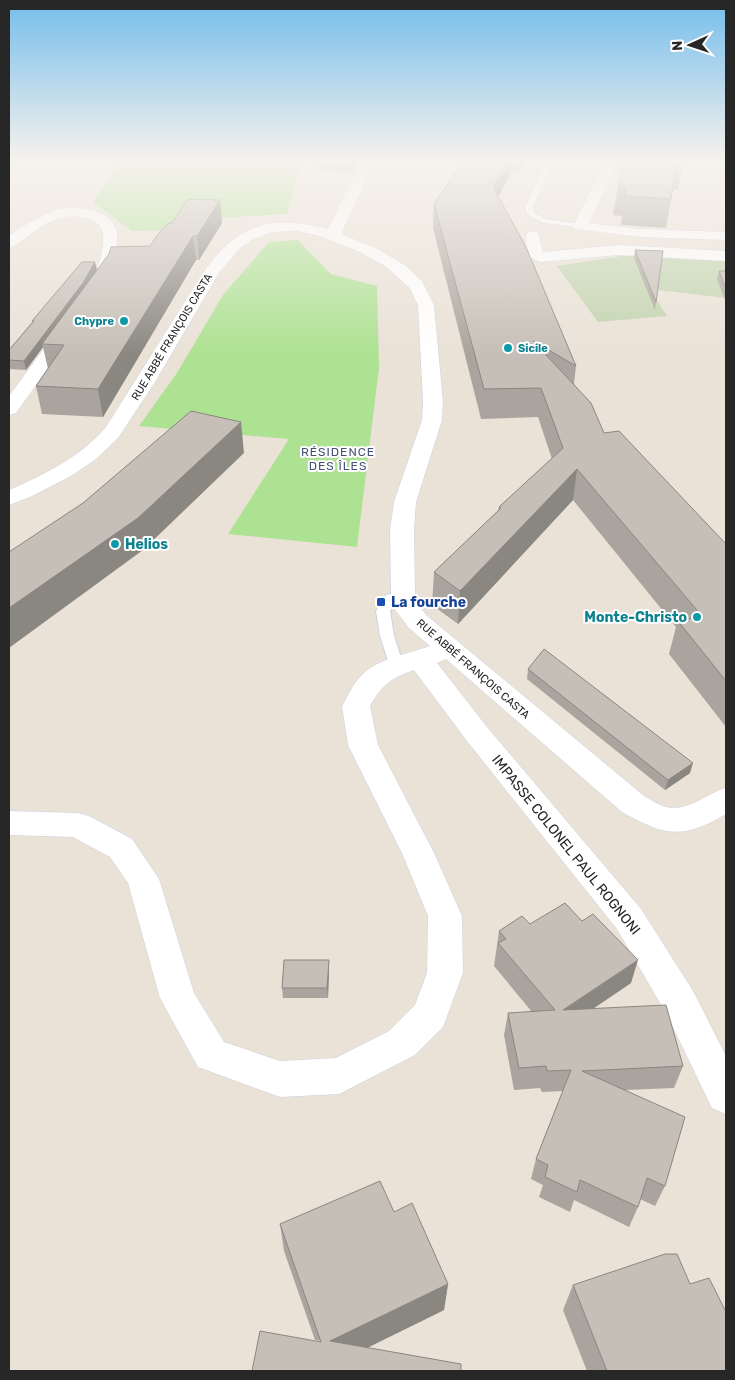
<svg xmlns="http://www.w3.org/2000/svg" width="735" height="1380" viewBox="0 0 735 1380" font-family="Rubik,sans-serif">
	<style>
		.green { fill: #ade292 }
		.cemetery { fill: #c1d4ae }
		.lines { fill: none; stroke-linecap: round; stroke-linejoin: round }
		.service-casing { stroke: #cdd1e0; stroke-width: 2 }
		.minor-casing { stroke: #cdd1e0; stroke-width: 1 }
		.service { fill: #fff; fill-rule: evenodd }
		.minor { fill: #fff; fill-rule: evenodd }
		.wall { fill: #a9a49d }
		.shaded-wall { fill: #8a8680 }
		.building { fill: #c5bfb7; stroke: #8a8680 }
		.culture-dot { fill: #0f9aa8; stroke: #fff; stroke-width: 2 }
		.transit-dot { fill: #1a4fb4; stroke: #fff; stroke-width: 2 }
		.labels { text-anchor: middle; dominant-baseline: central; stroke-width: 4; stroke-linejoin: round; paint-order: stroke }
		.far-culture-label { font-size: 11px; font-weight: bold; fill: #0d838f; stroke: #fff; text-anchor: end }
		.far-street-label { font-size: 11px; fill: #272727; stroke: #fff }
		.far-neighbourhood-label { font-size: 12px; letter-spacing: 1px; fill: #475077; stroke: #fff }
		.culture-label { font-size: 14px; font-weight: bold; fill: #0d838f; stroke: #fff; text-anchor: start }
		.transit-label { font-size: 14px; font-weight: bold; fill: #164399; stroke: #fff; text-anchor: start }
		.street-label { font-size: 14px; fill: #272727; stroke: #fff }
	</style>
	<rect width="100%" height="100%" fill="#eae2d7"/>
	<g class="green">
		<polygon points="104,161 301,161 287,214 176,220 174,230 132,231 93,202 120,163"/>
		<polygon points="298,240 331,274 377,286 379,368 357,547 228,534 289,439 139,426 177,373 223,295 269,242"/>
	</g>
	<polygon class="cemetery" points="635,254 726,259 726,298 650,289 667,316 598,322 557,266"/>
	<g class="lines">
		<g class="service-casing">
			<g id="service">
				<polygon points="546,161 553,161 533,207 535,213 545,219 583,224 583,228 543,223 527,214 525,207"/>
				<polygon points="403,591 410,595 408,598 396,601 390,611 394,636 404,667 402,670 392,670 390,667 380,636 376,611 386,595"/>
			</g>
		</g>
		<g class="minor-casing">
			<g id="minor">
				<path d="M359,161H371L368,176L341,234L376,248L406,266L422,281L434,305L443,402L442,420L416,502L414,530L415,595L419,606L426,615L644,796C650,799 658,805 666,807C689,812 705,794 726,788V814C682,840 665,836 622,812L446,659L437,663L487,727L641,909L693,991L726,1056V1114L712,1108L667,1015L617,929L467,741L414,670C391,678 382,685 370,706L378,745L434,853L462,916L463,973L443,1027L415,1055L339,1094L280,1097L198,1067L160,998L128,883L110,857L73,837L9,835V811L78,813L89,816L132,839L159,879L194,993L224,1042L280,1061L336,1058L389,1031L415,1005L427,973L428,916L402,853L348,745L342,706C348,696 353,684 361,676C378,658 408,654 430,646L408,627L394,608L391,595L390,530L394,502L422,420L423,402L418,305L409,287L385,266L356,250L319,236L297,231L272,232L252,240L241,247L219,273L155,382L118,438L96,459L71,476L30,497L9,505V490C44,475 82,456 106,427L203,273C237,224 271,214 328,229L354,176Z"/>
				<polygon points="605,161 618,161 589,223 639,229 726,232 726,240 639,237 575,229 573,226"/>
				<path d="M65,208C82,207 114,211 117,233C118,239 116,246 116,252C115,267 110,280 102,292H90L88,289C96,277 107,244 102,230C96,215 72,215 60,218C43,223 29,236 14,246L9,247V236C27,223 43,213 65,208Z"/>
				<path d="M533,231L538,232L543,252L619,245L726,251V261L619,255L540,262L530,257C526,252 524,237 528,232Z"/>
				<polygon points="68,323 74,324 77,328 16,413 9,415 9,396 62,324"/>
			</g>
		</g>
		<use href="#service" class="service"/>
		<use href="#minor" class="minor"/>
	</g>
	<g class="wall">
		<polygon points="314,161 357,161 354,171 315,170"/>
		<polygon points="464,161 525,161 519,172 512,171 498,197 576,366 574,384 604,433 726,544 726,727 669,654 676,627 573,500 458,624 432,605 434,572 498,511 499,507 552,459 538,417 481,419 433,228 434,204"/>
		<polygon points="623,161 683,161 678,190 673,190 666,228 621,225 622,216 613,215 618,186"/>
		<polygon points="222,223 199,260 196,260 103,417 42,414 36,386 48,369 43,347 26,370 9,369 9,350 32,322 32,321 97,270 93,276 150,246"/>
		<polygon points="635,250 656,302 655,310 634,258"/>
		<polygon points="719,271 726,271 726,302 717,279"/>
		<polygon points="528,669 690,773 665,790 527,679"/>
		<polygon points="530,924 631,983 593,1009 683,1066 674,1088 625,1090 665,1186 655,1206 640,1199 638,1207 629,1227 574,1200 570,1212 539,1197 543,1185 531,1179 536,1159 563,1091 542,1092 540,1088 514,1090 504,1035 508,1013 532,1012 494,966 499,931"/>
		<polygon points="329,970 328,998 283,998 282,988"/>
		<polygon points="394,1212 448,1284 444,1310 367,1348 315,1340 284,1251 280,1224"/>
		<polygon points="690,1284 726,1371 587,1371 563,1310 573,1285"/>
	</g>
	<g class="shaded-wall">
		<polygon points="354,161 357,161 354,171"/>
		<polygon points="507,161 513,161 512,171 491,210 493,187"/>
		<polygon points="520,161 525,161 519,172"/>
		<polygon points="220,200 222,223 199,260 197,236"/>
		<polygon points="193,236 196,260 103,417 98,389"/>
		<polygon points="95,262 97,270 84,291 42,344 43,347 26,370 24,361"/>
		<polygon points="241,422 244,453 143,550 9,648 9,608"/>
		<polygon points="577,469 573,500 458,624 460,591"/>
		<polygon points="693,763 690,773 665,790 668,780"/>
		<polygon points="329,960 329,970 328,998 327,988"/>
		<polygon points="638,960 631,983 558,1032 563,1010"/>
		<polygon points="448,1284 444,1310 332,1365 330,1341"/>
	</g>
	<g class="building">
		<polygon points="464,161 507,161 493,187 526,247 576,366 533,341 591,403 604,433 619,431 726,544 726,681 678,621 702,616 577,469 460,591 434,572 501,508 499,507 563,448 541,388 484,389 434,204"/>
		<polygon points="623,161 683,161 683,162 676,162 671,199 625,196 626,187 618,186"/>
		<polygon points="188,199 220,200 197,236 193,236 98,389 36,386 64,345 42,344 109,254 111,247 150,246 161,230 163,230 168,223 172,223"/>
		<polygon points="635,250 663,251 656,302"/>
		<polygon points="82,262 95,262 83,283 24,361 9,360 9,350 34,321 32,321"/>
		<polygon points="719,271 726,271 726,289"/>
		<polygon points="191,411 241,422 138,518 9,608 9,552 83,503"/>
		<polygon points="544,649 693,763 668,780 528,669"/>
		<polygon points="565,903 582,921 593,914 638,960 563,1010 666,1005 683,1066 582,1071 685,1117 665,1186 647,1178 638,1207 580,1180 577,1192 545,1177 548,1165 536,1159 571,1070 547,1071 546,1066 519,1068 508,1013 555,1010 498,943 506,939 499,931 522,916 530,924"/>
		<polygon points="284,960 329,960 327,988 282,988"/>
		<polygon points="380,1181 394,1212 412,1203 448,1284 330,1341 461,1364 461,1371 252,1371 260,1331 321,1342 280,1224"/>
		<polygon points="665,1254 677,1254 690,1284 709,1278 726,1312 726,1371 607,1371 573,1285"/>
	</g>
	<linearGradient id="sky" x2="0" y2="1"><stop stop-color="#75bdeb"/><stop offset="0.45" stop-color="#f6f2ed"/><stop offset="1" stop-color="#f6f2ed" stop-opacity="0"/></linearGradient>
	<rect width="735" height="355" fill="url(#sky)"/>
	<g class="culture-dot">
		<circle cx="124" cy="321" r="5"/>
		<circle cx="508" cy="348" r="5"/>
		<circle cx="115" cy="544" r="5"/>
		<circle cx="697" cy="617" r="5"/>
	</g>
	<rect class="transit-dot" x="376" y="597" width="10" height="10" rx="2.5"/>
	<g class="labels">
		<g class="far-culture-label">
			<text x="114" y="321">Chypre</text>
			<text x="518" y="348" text-anchor="start">Sicile</text>
		</g>
		<g class="far-street-label">
			<text transform="translate(172 337) rotate(-59)">RUE ABBÉ FRANÇOIS CASTA</text>
			<text transform="translate(473 669) rotate(41)">RUE ABBÉ FRANÇOIS CASTA</text>
		</g>
		<g class="far-neighbourhood-label">
			<text x="338" y="452">RÉSIDENCE<tspan x="338" dy="14">DES ÎLES</tspan></text>
		</g>
		<g class="culture-label">
			<text x="125" y="544">Helios</text>
			<text x="687" y="617" text-anchor="end">Monte-Christo</text>
		</g>
		<g class="transit-label">
			<text x="391" y="602">La fourche</text>
		</g>
		<g class="street-label">
			<text transform="translate(566 845) rotate(51)">IMPASSE COLONEL PAUL ROGNONI</text>
		</g>
	</g>
	<rect width="735" height="1380" fill="none" stroke="#272727" stroke-width="20"/>
	<g transform="translate(690 45) rotate(267)" stroke="#ffffff" stroke-width="4" paint-order="stroke">
	<path d="M0-4L9 19L0 12L-9 19Z" fill="#272727"/>
	<text y="-8" font-size="14" font-weight="bold" text-anchor="middle" fill="#272727">N</text>
	</g>
</svg>
